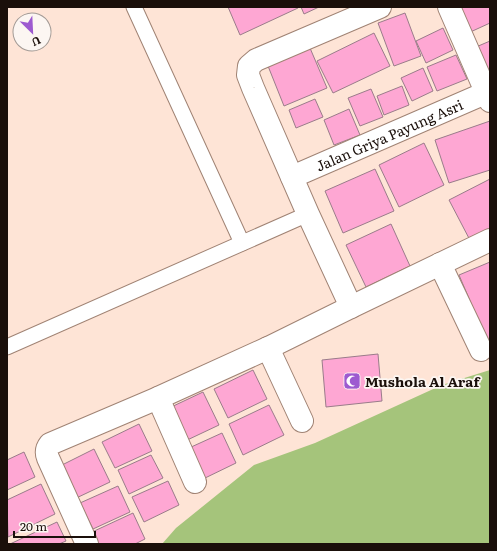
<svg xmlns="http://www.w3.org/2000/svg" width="497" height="551" viewBox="0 0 497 551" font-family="Literata,serif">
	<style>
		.green { fill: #a5c47b }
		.building { fill: #fea7d3; stroke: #9a7c8a }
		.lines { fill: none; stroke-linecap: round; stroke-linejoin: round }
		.lane-casing { stroke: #a08374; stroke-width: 17 }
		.street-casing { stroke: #a08374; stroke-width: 24 }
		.lane { stroke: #fff; stroke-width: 15 }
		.street { stroke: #fff; stroke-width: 22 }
		.labels { text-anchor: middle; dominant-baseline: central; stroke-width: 3.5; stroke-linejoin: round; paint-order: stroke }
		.street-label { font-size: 14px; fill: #1a0f0a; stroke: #fcf6f2 }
		.poi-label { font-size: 14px; font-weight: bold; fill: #1a0f0a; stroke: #fcf6f2; text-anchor: start }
	</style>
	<rect width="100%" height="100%" fill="#fee4d6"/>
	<polygon class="green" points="490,370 490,544 162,544 176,528 254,465 315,443 442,385"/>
	<g class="building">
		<polygon points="228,7 297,7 298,8 240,35"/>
		<polygon points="301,7 319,7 304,14"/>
		<polygon points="455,7 490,7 490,23 466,34"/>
		<polygon points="405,13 421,56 394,66 378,23"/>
		<polygon points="443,28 453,50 426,63 416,41"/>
		<polygon points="374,33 390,66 333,93 317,61"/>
		<polygon points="490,41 490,77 476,47"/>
		<polygon points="310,48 327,88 284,106 268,66"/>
		<polygon points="456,55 467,79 437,91 427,67"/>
		<polygon points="423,68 433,91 412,101 401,78"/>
		<polygon points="402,86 409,105 384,115 377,96"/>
		<polygon points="371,89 383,117 360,126 348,98"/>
		<polygon points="315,99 323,117 296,128 289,110"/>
		<polygon points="349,109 360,135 334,145 324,120"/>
		<polygon points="490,121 490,170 449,183 435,140"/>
		<polygon points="424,143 444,185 399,207 379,165"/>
		<polygon points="375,169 394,211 343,233 325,191"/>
		<polygon points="490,179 490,235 472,244 449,200"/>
		<polygon points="391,224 410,266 366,287 346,245"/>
		<polygon points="490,262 490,348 459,275"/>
		<polygon points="378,354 382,401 326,407 322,360"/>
		<polygon points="253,370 267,399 228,418 214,389"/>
		<polygon points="203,392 219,425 183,442 167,409"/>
		<polygon points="269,405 284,435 243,455 229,424"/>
		<polygon points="139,424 152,451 115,468 102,442"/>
		<polygon points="222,433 236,463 203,479 189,448"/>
		<polygon points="94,449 110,482 70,501 54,469"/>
		<polygon points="24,452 35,477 7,490 7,460"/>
		<polygon points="151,455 163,478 129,494 118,470"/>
		<polygon points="168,481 179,505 144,522 132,497"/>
		<polygon points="41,484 55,514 8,537 7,500"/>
		<polygon points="118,486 130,512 93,529 80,503"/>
		<polygon points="133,513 145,539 135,544 95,544 90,533"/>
		<polygon points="57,522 66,541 59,544 10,544"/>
	</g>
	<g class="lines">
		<g class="lane-casing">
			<g id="lane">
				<polyline points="134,7 242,243"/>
				<polyline points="7,347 308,214"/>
			</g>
		</g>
		<g class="street-casing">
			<g id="street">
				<polyline points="449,7 490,101"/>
				<path id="s1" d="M292,177L490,91"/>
				<polyline points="440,264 481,350"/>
				<polyline points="351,307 308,214 253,88 248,75 249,66 256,60 380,7"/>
				<polyline points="268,348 302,421"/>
				<polyline points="158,398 195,482"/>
				<path d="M87,544L48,458C46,453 46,449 50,444L158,398L268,348L351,307L490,240"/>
			</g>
		</g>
		<use href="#lane" class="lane"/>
		<use href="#street" class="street"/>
	</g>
	<defs>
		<g id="mosque-square" transform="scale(0.9)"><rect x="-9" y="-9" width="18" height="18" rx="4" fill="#9d5ad0" stroke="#fcf6f2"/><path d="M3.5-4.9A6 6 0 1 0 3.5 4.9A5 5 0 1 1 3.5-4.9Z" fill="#fff"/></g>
	</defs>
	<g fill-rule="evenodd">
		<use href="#mosque-square" x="352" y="381"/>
	</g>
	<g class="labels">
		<g class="street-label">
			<text stroke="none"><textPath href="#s1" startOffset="106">Jalan Griya Payung Asri</textPath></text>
		</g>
		<g class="poi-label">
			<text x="365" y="381">Mushola Al Araf</text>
		</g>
	</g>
	<rect width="497" height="551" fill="none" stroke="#1a0f0a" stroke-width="16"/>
	<g transform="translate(32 32) rotate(156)"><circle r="19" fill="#fcf6f2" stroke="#a29a95"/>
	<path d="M0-3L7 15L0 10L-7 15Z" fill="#9d5ad0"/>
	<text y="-6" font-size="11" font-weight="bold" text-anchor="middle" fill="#1a0f0a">U</text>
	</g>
	<path d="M14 531v6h81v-6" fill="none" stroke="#1a0f0a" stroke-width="2"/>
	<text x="20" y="531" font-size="12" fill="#1a0f0a" stroke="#fcf6f2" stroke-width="3" paint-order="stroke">20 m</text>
</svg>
